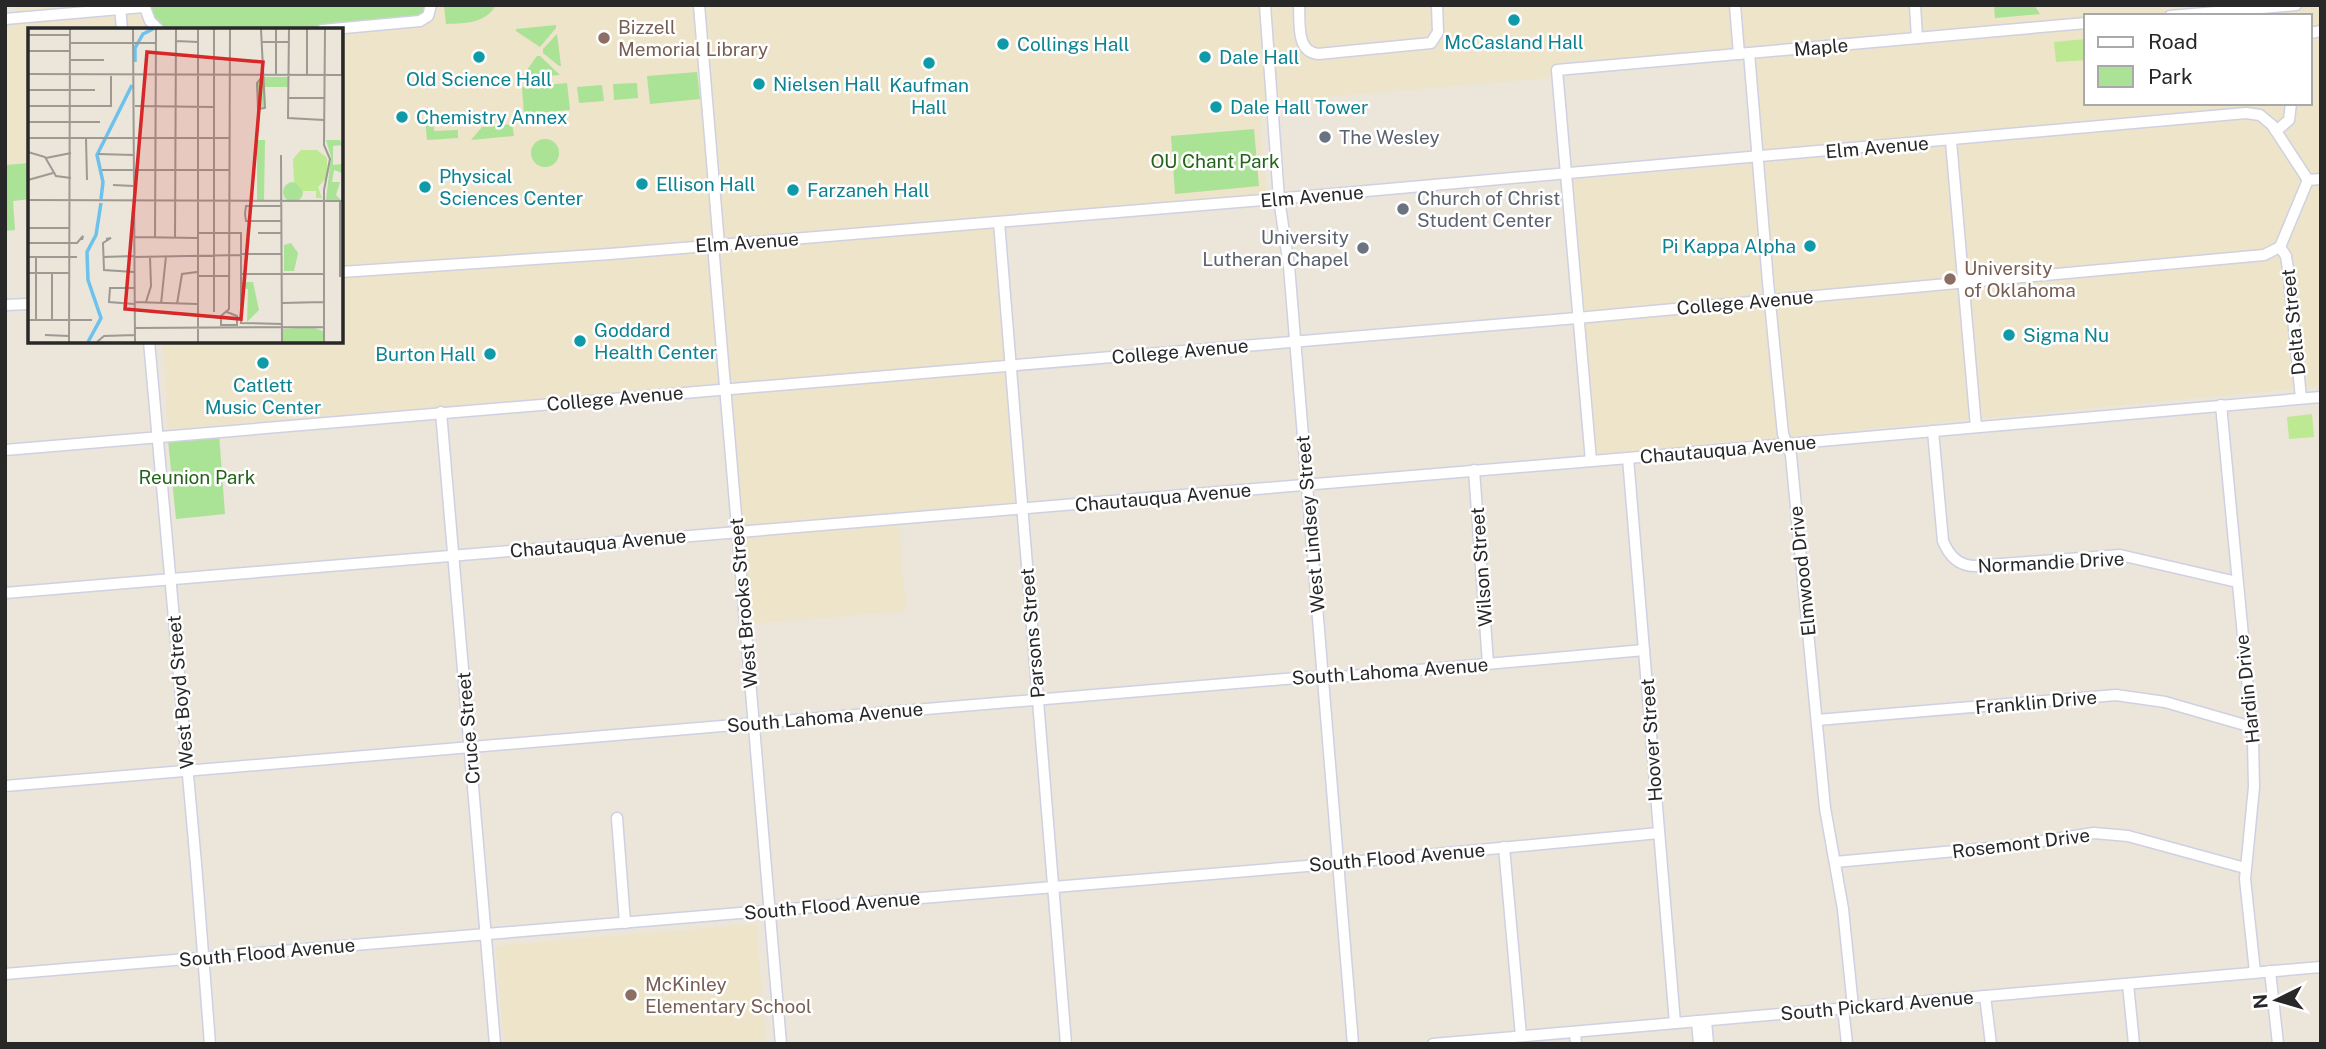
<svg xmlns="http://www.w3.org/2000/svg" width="2326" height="1049" viewBox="0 0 2326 1049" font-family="'Public Sans',sans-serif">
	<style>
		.education { fill: #ede4c9; fill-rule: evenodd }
		.green { fill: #aae296 }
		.pitch { fill: #bde992 }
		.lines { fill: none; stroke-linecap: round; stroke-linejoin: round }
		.minor-casing { stroke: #cfd1e1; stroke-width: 13 }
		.minor { stroke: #fff; stroke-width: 10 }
		.culture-dot { fill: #0f9aa8; stroke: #fff; stroke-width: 2.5 }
		.education-dot { fill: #8d6e63; stroke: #fff; stroke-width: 2.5 }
		.worship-dot { fill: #6b7280; stroke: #fff; stroke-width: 2.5 }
		.labels { text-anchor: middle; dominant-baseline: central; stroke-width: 5; stroke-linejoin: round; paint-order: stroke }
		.education-label { font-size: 19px; fill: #785e54; stroke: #fff; text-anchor: start }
		.culture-label { font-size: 19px; fill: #0d838f; stroke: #fff; text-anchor: start }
		.street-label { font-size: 19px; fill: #282828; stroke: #fff }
		.worship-label { font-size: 19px; fill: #5b616d; stroke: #fff; text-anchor: start }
		.park-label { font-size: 19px; fill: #23641a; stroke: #fff }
		.inset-river { fill: none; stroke: #6dc1ed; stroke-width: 3.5 }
		.inset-road { fill: none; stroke: #9d9993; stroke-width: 2 }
		.view { fill: #d62828; fill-opacity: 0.15; stroke: #d62828; stroke-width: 3.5 }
		.inset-edge { fill: none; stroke: #282828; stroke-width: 3.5 }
	</style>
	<rect width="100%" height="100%" fill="#ebe5da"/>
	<g class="education">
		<path d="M18,5H2321V386L1594,455L1572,180L1762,163L1753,47L1557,63L1549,78L1263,102L1261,122L1266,195L992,217L1015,503L898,513L906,611L739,625L719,384L168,429L163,341H341V30H30V163L5,165V24L19,23ZM2086,16H2310V103H2086Z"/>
		<polygon points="756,924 766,1044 504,1044 496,946"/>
	</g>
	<g class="green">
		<polygon points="144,5 431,5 428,16 322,30 159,30"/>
		<path d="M444,5H496C485,24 466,23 446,24Z"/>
		<polygon points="1994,5 2034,5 2040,14 1995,18"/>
		<polygon points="556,25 556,28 540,47 516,31 516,29"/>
		<polygon points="557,34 561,66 559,66 543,53 543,49"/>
		<polygon points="537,56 540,56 560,75 521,78"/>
		<polygon points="697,72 700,99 650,104 647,76"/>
		<polygon points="567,83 570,110 524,114 522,87"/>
		<polygon points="637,83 638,98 614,100 613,84"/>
		<polygon points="602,85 604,101 579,103 577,87"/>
		<polygon points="433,118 434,131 458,130 458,138 427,140 425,119"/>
		<polygon points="512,124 514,136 471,140 482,127"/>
		<polygon points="1254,129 1259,186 1175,194 1171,136"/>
		<circle cx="545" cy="153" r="14"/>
		<polygon points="30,163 30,199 13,201 15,230 5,231 5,165"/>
		<polygon points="219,434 225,514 176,519 168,440"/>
	</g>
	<g class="pitch">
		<polygon points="2086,39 2086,60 2056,62 2054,42"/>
		<polygon points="2312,414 2314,437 2289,439 2287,417"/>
	</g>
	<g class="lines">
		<g class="minor-casing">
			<g id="minor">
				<polyline points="144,5 150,21 159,30"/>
				<polyline points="699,5 719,245"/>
				<polyline points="1265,5 1279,199 1289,266 1353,1044"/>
				<path d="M1299,5C1300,23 1296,52 1318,54L1431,43L1438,32L1437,5"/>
				<polyline points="1735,5 1739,54"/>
				<polyline points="1915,5 1917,38"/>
				<polyline points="120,6 122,30"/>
				<polyline points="2170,16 2296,5"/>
				<polyline points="5,19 143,7"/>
				<polyline points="322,30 420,21 428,16 431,5"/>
				<polyline points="2310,33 2321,31"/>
				<polyline points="1749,53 1768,282 1783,434 1791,455 1825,808 1843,909 1853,1007"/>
				<polyline points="2276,131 2289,120 2291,103"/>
				<polyline points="1951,141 1976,427"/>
				<polyline points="999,222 1066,1044"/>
				<polyline points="713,245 781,1044"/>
				<polyline points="2280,247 2286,256 2288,269 2301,398"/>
				<polyline points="341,272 610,254 1310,196 2246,113 2260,115 2272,125 2308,180 2321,179"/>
				<polyline points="5,305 30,304"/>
				<polyline points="149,341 196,864 210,1044"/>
				<polyline points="2221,405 2253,741 2254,787 2245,879 2255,972"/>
				<polyline points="441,412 495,1044"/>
				<path d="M1933,431L1943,541C1949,556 1959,566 1975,566L2120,555L2237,582"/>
				<polyline points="5,450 1577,318 2264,255 2280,247 2308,180"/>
				<polyline points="1628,458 1675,1023"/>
				<polyline points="1591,461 1557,70 2086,23"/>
				<polyline points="1474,470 1488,663"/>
				<polyline points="5,593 1628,458 2321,397"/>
				<polyline points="1817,720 2116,695 2165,702 2252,727"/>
				<polyline points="5,786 1308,677 1340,677 1644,650"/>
				<polyline points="617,818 625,923"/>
				<polyline points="1504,847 1521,1036"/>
				<polyline points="1835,862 2010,846 2094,833 2128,836 2245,868"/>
				<polyline points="2270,971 2278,1044"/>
				<polyline points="5,974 1319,865 1659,833"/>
				<polyline points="2128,984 2134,1044"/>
				<polyline points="1985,996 1991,1044"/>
				<polyline points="1843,1008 1847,1044"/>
				<polyline points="1697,1021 1699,1044"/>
				<polyline points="1706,1021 1708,1044"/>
				<polyline points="1575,1032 1576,1044"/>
				<polyline points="1433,1044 2321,967"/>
			</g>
		</g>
		<use href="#minor" class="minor"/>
	</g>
	<g class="culture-dot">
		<circle cx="1514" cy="20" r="7"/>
		<circle cx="1003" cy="44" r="7"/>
		<circle cx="479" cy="57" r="7"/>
		<circle cx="1205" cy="57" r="7"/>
		<circle cx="929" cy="63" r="7"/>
		<circle cx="759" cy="84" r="7"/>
		<circle cx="1216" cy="107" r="7"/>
		<circle cx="402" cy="117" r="7"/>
		<circle cx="642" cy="184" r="7"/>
		<circle cx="425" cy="187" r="7"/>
		<circle cx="793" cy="190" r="7"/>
		<circle cx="1810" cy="246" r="7"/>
		<circle cx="2009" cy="335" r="7"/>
		<circle cx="580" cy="341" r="7"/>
		<circle cx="490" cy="354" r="7"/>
		<circle cx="263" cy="363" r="7"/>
	</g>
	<g class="education-dot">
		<circle cx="604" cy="38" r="7"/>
		<circle cx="1950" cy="279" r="7"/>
		<circle cx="631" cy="995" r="7"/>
	</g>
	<g class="worship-dot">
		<circle cx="1325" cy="137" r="7"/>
		<circle cx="1403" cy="209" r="7"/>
		<circle cx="1363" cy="248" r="7"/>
	</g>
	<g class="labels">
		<g class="education-label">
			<text x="618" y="27">Bizzell<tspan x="618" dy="22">Memorial Library</tspan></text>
			<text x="1964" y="268">University<tspan x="1964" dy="22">of Oklahoma</tspan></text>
			<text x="645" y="984">McKinley<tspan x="645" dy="22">Elementary School</tspan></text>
		</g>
		<g class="culture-label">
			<text x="1514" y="42" text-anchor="middle">McCasland Hall</text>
			<text x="1017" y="44">Collings Hall</text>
			<text x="1219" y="57">Dale Hall</text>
			<text x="479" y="79" text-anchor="middle">Old Science Hall</text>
			<text x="773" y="84">Nielsen Hall</text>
			<text x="929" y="85" text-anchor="middle">Kaufman<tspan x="929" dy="22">Hall</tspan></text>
			<text x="1230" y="107">Dale Hall Tower</text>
			<text x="416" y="117">Chemistry Annex</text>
			<text x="439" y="176">Physical<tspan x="439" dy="22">Sciences Center</tspan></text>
			<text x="656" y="184">Ellison Hall</text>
			<text x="807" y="190">Farzaneh Hall</text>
			<text x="1796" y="246" text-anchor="end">Pi Kappa Alpha</text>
			<text x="594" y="330">Goddard<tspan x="594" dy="22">Health Center</tspan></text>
			<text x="2023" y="335">Sigma Nu</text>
			<text x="476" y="354" text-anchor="end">Burton Hall</text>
			<text x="263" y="385" text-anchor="middle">Catlett<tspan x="263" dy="22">Music Center</tspan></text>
		</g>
		<g class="street-label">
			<text transform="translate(1821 47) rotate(-5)">Maple</text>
			<text transform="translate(1877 147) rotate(-5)">Elm Avenue</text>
			<text transform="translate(1312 196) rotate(-5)">Elm Avenue</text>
			<text transform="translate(747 242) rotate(-4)">Elm Avenue</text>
			<text transform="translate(1745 302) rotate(-5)">College Avenue</text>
			<text transform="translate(2293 322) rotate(-96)">Delta Street</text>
			<text transform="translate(1180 351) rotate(-5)">College Avenue</text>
			<text transform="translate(615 398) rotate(-5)">College Avenue</text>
			<text transform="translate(1728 449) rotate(-5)">Chautauqua Avenue</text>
			<text transform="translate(1163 497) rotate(-5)">Chautauqua Avenue</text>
			<text transform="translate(1310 524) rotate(-95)">West Lindsey Street</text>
			<text transform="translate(598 543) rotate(-5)">Chautauqua Avenue</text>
			<text transform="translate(2051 562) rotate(-3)">Normandie Drive</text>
			<text transform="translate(1481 567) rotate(-94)">Wilson Street</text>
			<text transform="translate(1802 571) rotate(-96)">Elmwood Drive</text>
			<text transform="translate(743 603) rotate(-95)">West Brooks Street</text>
			<text transform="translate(1032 633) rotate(-95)">Parsons Street</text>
			<text transform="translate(1390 671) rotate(-4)">South Lahoma Avenue</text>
			<text transform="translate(2247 689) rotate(-96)">Hardin Drive</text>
			<text transform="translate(180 692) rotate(-95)">West Boyd Street</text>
			<text transform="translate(2036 702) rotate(-5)">Franklin Drive</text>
			<text transform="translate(825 717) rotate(-5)">South Lahoma Avenue</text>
			<text transform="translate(468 728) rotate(-95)">Cruce Street</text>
			<text transform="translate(1651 740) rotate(-94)">Hoover Street</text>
			<text transform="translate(2021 843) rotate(-7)">Rosemont Drive</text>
			<text transform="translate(1397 857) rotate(-5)">South Flood Avenue</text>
			<text transform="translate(832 905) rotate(-5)">South Flood Avenue</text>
			<text transform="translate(267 952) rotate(-5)">South Flood Avenue</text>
			<text transform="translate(1877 1005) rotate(-5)">South Pickard Avenue</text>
		</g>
		<g class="worship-label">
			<text x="1339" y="137">The Wesley</text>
			<text x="1417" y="198">Church of Christ<tspan x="1417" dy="22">Student Center</tspan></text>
			<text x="1349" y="237" text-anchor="end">University<tspan x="1349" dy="22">Lutheran Chapel</tspan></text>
		</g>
		<g class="park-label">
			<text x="1215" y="161">OU Chant Park</text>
			<text x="197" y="477">Reunion Park</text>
		</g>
	</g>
	<g transform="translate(28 28)">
		<rect width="315" height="315" fill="#ebe5da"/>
		<path d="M235,49H260V59H237V81H230L229,55ZM229,112H237L236,172H229ZM298,112H312L314,117L305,118V137L314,136V145L306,142L304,154H312L308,167L313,172H298L303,129ZM255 164a10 10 0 1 1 20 0a10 10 0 1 1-20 0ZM263,215L270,225L266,243H256V217ZM214,254H225L231,282L219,294L220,261L214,260ZM284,299L295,303V314H254V301Z" fill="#aae296"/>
		<path d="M273,122H289L299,130V149L290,159L294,170H288V163H274L266,153L265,131Z" fill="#bde992"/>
		<path class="inset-river" d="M107,34V20L115,6L125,1M73,171L75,154L69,127L104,57M60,314L73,290L60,252L59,224L68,207L73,175"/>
		<path class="inset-road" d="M105,1L107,314M186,1V284M248,1V47M261,1L260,90L296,92M0,7H42M148,13L170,14M233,14H261M43,15H128M0,23H43M43,32H76M0,46L315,47M279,47V1M314,47V1M233,50L229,55L230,81L237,80L233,1M0,62H67M261,70H296M0,78H83V48M107,78L185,79M0,94H72M0,110H201M58,110L59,152M0,124L17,129L28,148L43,150M70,126L106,127M253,127L254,314M18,130L43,125M74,142H201M0,152L25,145M85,157L106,158M0,172L315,173M254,178H218L217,186L218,193H254M0,200H42M169,205H213V295L254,296M230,205H254M106,209L169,210M127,209L128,1M147,210L148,1M78,211L83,210L75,215L76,242L106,244M0,215H49L55,208L54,212M213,226H254M0,229H49M75,229L106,228M106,229L213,227M0,245H42M213,246H296M169,248H201M312,249V174M106,260H82L81,274L106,276M106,274L169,276M118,274L123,258L122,229M254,275L296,274M133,276L138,228M149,276L154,246L169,244M199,284L209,288V297H193V288L201,281L202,1M0,292H64M8,292V229M24,292V245M107,300L296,299M17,307L41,308M41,314L42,1M69,314L76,308L107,307M170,314V1M296,314V162L302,131L296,117L297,1"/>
		<path class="view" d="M119,24L235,34L213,291L97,281Z"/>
		<rect width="315" height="315" class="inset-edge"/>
	</g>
	<rect width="2326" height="1049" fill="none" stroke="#282828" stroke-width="14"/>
	<rect x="2084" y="14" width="228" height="91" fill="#ffffff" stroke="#a9a9a9" stroke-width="2"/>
	<rect x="2098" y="37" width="35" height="10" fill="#ffffff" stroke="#a9a9a9" stroke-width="2"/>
	<text x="2148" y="49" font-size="21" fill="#282828">Road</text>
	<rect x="2098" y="66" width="35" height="21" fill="#aae296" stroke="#a9a9a9" stroke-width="2"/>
	<text x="2148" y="84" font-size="21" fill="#282828">Park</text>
	<g transform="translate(2277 1000) rotate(265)" stroke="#ffffff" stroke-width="5" paint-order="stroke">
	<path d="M0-5L12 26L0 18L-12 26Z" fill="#282828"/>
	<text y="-10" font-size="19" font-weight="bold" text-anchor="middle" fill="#282828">N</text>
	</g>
</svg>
